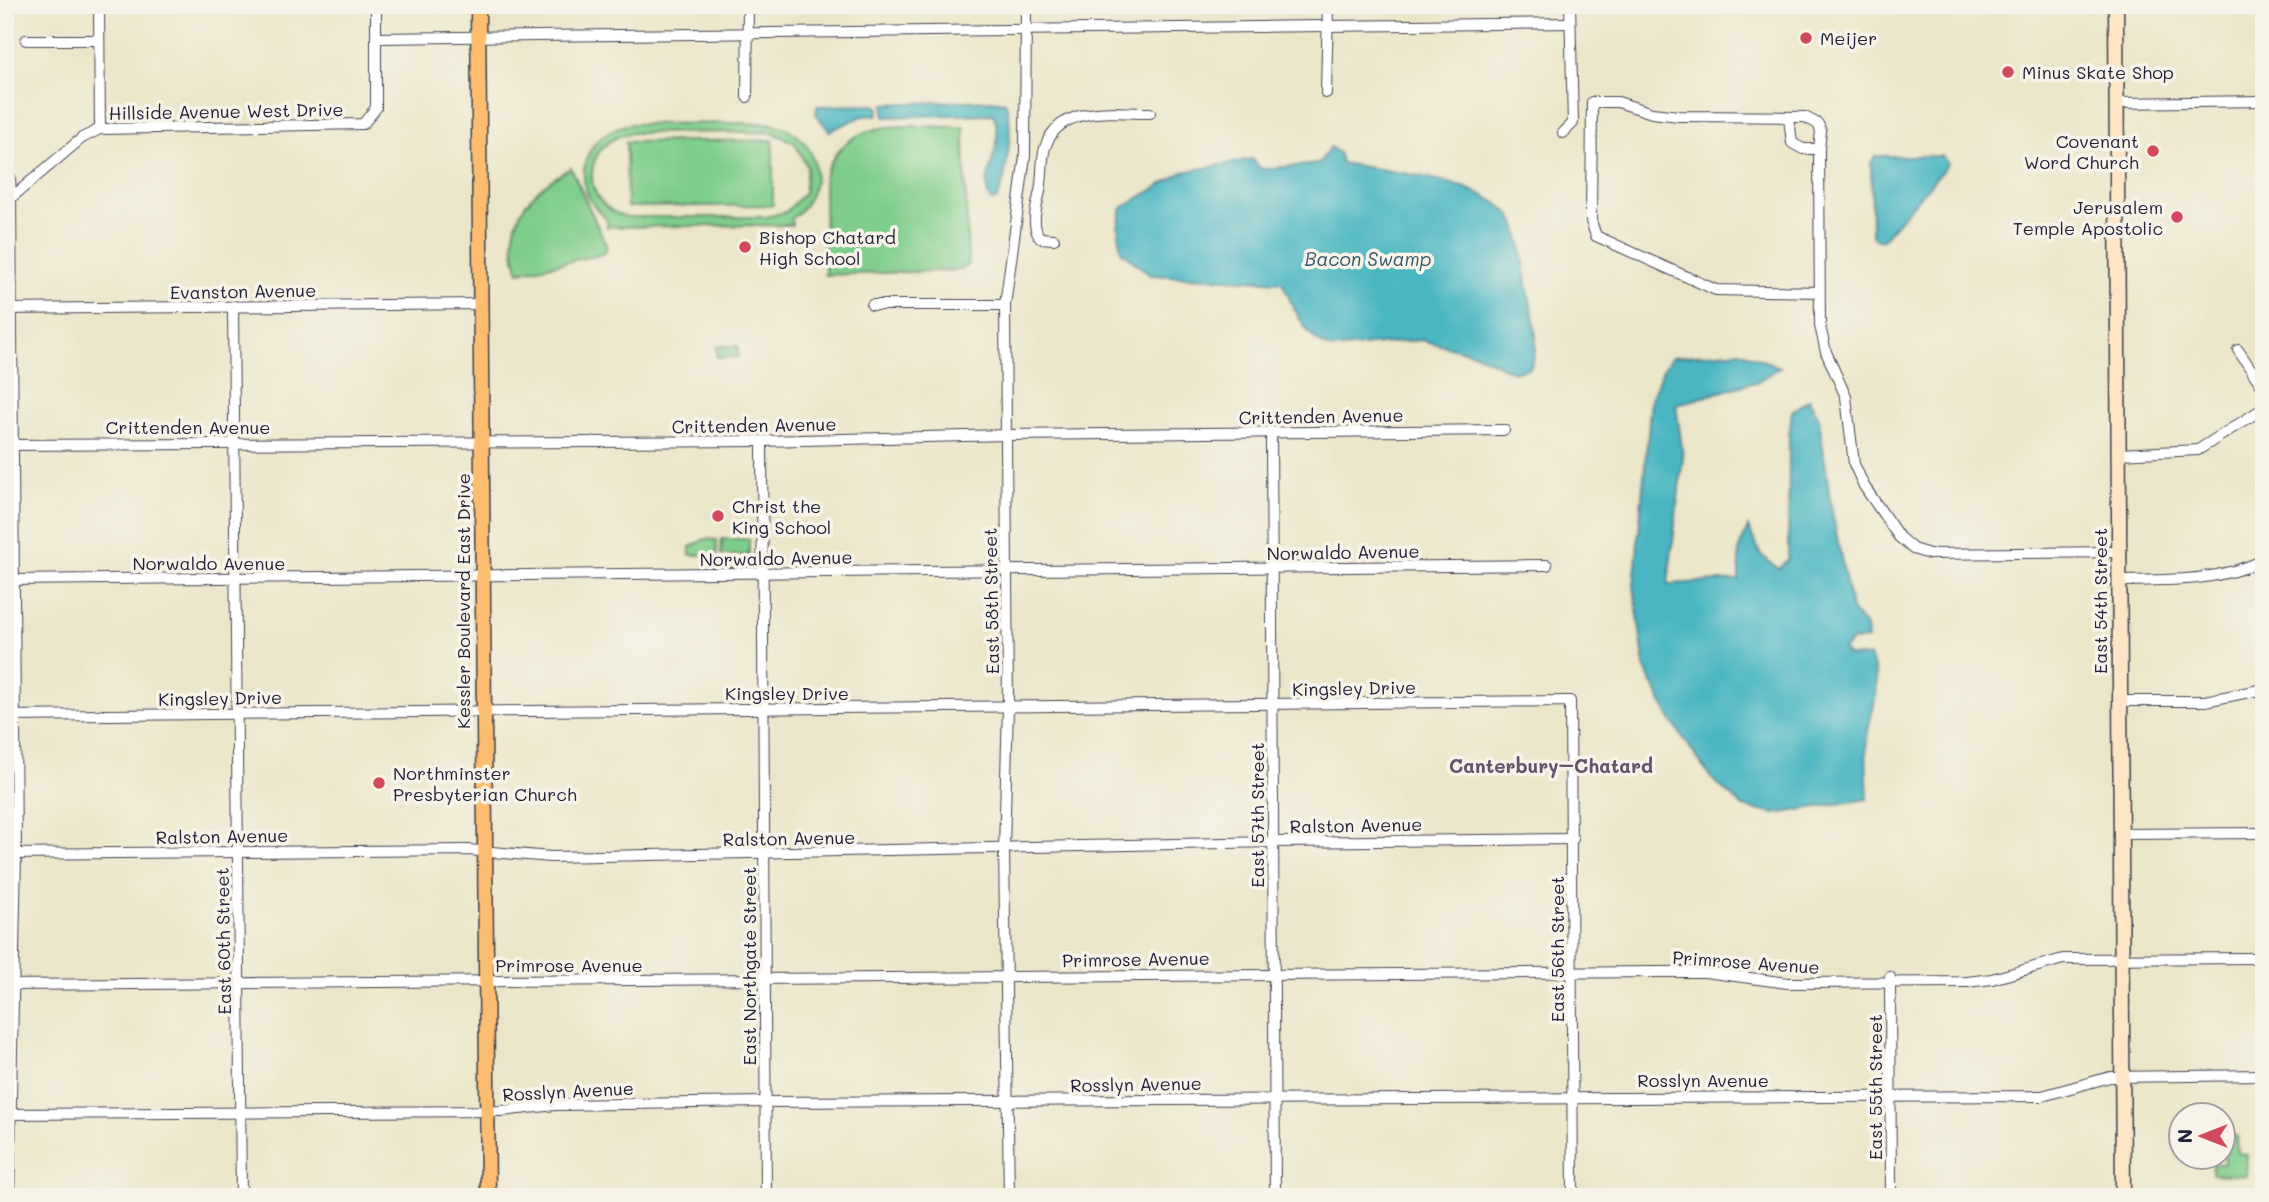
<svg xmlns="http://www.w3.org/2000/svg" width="2269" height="1202" viewBox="0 0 2269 1202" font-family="Mali,sans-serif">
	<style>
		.green { fill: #7fcd8c; stroke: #507864; stroke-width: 2; fill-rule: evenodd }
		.water { fill: #48b6c2; stroke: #356c7e; stroke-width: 2 }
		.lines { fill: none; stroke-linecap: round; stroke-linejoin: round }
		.street-casing { stroke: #403f50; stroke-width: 12 }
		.secondary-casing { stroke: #403f50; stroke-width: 17 }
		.primary-casing { stroke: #403f50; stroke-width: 17 }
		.street { stroke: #fff; stroke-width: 10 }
		.secondary { stroke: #fee5c5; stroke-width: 14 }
		.primary { stroke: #fcbd6f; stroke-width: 14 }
		.poi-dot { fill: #d1495b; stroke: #f7f3e8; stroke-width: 2.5 }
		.labels { text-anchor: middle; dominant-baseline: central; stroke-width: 7; stroke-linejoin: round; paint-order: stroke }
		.poi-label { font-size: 18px; fill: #22223b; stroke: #f7f3e8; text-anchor: start }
		.street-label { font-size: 18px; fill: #22223b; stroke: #f7f3e8 }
		.water-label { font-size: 19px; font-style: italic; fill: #2f566a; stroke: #f7f3e8 }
		.neighbourhood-label { font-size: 19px; font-weight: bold; fill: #64526e; stroke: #f7f3e8 }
	</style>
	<rect width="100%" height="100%" fill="#f7f3e8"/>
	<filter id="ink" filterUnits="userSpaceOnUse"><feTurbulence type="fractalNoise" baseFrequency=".0143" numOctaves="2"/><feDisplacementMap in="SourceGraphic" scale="14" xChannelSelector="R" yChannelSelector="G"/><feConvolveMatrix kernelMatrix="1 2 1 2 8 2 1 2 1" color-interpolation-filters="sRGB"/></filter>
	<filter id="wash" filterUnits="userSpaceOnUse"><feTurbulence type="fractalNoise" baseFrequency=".00686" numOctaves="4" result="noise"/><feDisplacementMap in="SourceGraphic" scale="28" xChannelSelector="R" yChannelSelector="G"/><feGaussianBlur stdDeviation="1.57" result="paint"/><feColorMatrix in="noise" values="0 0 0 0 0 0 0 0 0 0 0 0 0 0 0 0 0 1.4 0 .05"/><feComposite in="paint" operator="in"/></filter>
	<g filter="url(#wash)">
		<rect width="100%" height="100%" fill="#ebe6c9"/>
		<g class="green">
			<path d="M632,124L766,123C817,128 833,187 792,218V225L607,227V219C567,189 581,130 632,124ZM771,132L795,143L807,167L804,193L786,212L766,217H627C577,205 582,139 632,133Z"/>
			<path d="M964,127L968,264L961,270L825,275L824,177C847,112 908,128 964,127Z"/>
			<polygon points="773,140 773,205 627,207 626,142"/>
			<path d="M571,168L607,247L603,254L519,272C502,221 527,192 571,168Z"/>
			<rect x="717" y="346" width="21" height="11"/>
			<polygon points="705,539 717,540 717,555 690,555 690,547"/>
			<polygon points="722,539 749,539 749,555 721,555"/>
			<polygon points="2226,1136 2237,1136 2238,1153 2247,1155 2246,1176 2212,1174 2213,1163 2224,1164"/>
		</g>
		<g class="water">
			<path d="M991,100L1005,102C1015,122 1007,181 996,200L991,201C976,180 1008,147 993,114L884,117V104Z"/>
			<polygon points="875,105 879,108 877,115 863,116 829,131 816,114 817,106"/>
			<path d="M1330,147L1339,153L1341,163C1388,172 1481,178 1512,217C1521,229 1525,274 1528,290C1533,316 1542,344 1530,368L1513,372L1477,354L1421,340L1333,349C1306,342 1293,306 1282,282L1150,275L1121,251L1118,228L1122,208L1183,172L1252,159L1261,169L1319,164Z"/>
			<polygon points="1876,156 1942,156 1948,164 1883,239 1877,240 1872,236 1871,162"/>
			<path d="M1740,351L1780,367L1758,381L1676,405L1683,456L1668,584L1739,580V549L1748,527L1761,555L1779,569L1788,559L1789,437L1792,411L1809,399L1819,418L1831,506L1851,608L1866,628L1868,639L1852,641L1843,650L1848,656L1869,657C1885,683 1871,709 1867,737C1865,757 1867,779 1868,799L1775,814L1743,807L1711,778L1671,720L1645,669L1634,586L1651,399L1663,369L1672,357Z"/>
		</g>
	</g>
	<g filter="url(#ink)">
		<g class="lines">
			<g class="street-casing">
				<g id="street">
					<polyline points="376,38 1570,23"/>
					<polyline points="26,40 99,40"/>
					<polyline points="1326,93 1328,5"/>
					<polyline points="747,97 748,5"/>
					<polyline points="2117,103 2264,101"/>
					<polyline points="1789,118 1792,143 1803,149 1819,149"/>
					<polyline points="100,129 363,124 376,108 376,5"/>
					<polyline points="1563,133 1573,123 1570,5"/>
					<polyline points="5,175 10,178 11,198 16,854 9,1197"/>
					<polyline points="11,198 82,138 100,129 99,5"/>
					<path d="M1054,239L1040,238C1030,224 1037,206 1040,191C1043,177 1041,161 1045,148C1058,104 1115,113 1150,113"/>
					<polyline points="1819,292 1716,290 1596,236 1591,221 1592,102 1618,102 1652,113 1679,116 1805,117 1818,124 1821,131 1819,149 1820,326 1826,352 1846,397 1854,464 1864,486 1899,537 1913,549 1929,554 2119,552"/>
					<polyline points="872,305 1005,305"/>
					<polyline points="233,306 241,1197"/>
					<polyline points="5,309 481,304"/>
					<polyline points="2238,350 2264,389"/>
					<polyline points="1271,432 1275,1197"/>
					<polyline points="762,441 766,1197"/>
					<polyline points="5,445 762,441 1007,435 1504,430"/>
					<polyline points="2119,454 2198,450 2264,408"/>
					<polyline points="5,580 1547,565"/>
					<path d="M2120,581C2170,580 2217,582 2264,560"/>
					<polyline points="2120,701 2205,701 2264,689"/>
					<polyline points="5,716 1570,701 1573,1197"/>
					<polyline points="2121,834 2264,833"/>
					<polyline points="5,854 469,850 551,857 1273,842 1573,839"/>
					<polyline points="1890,977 1891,1197"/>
					<polyline points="5,985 1658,972 1705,972 1788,983 1967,982 1992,979 2063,959 2264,958"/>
					<polyline points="5,1114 501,1111 555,1105 765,1102 2042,1096 2110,1077 2264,1075"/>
					<polyline points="1009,1197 1004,849 1008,707 1005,305 1025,156 1026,5"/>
				</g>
			</g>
			<g class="secondary-casing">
				<polyline id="secondary" points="2116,5 2123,1197"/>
			</g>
			<g class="primary-casing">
				<polyline id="primary" points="478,5 488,1197"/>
			</g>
			<use href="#street" class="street"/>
			<use href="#secondary" class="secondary"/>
			<use href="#primary" class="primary"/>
		</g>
	</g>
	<g class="poi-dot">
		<circle cx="1806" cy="38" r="7"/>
		<circle cx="2008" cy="72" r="7"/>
		<circle cx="2153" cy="151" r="7"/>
		<circle cx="2177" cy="217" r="7"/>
		<circle cx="745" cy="247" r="7"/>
		<circle cx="718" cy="516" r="7"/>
		<circle cx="379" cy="783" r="7"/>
	</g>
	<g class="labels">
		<g class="poi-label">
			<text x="1820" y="38">Meijer</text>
			<text x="2022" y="72">Minus Skate Shop</text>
			<text x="2139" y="141" text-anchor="end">Covenant<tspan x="2139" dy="21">Word Church</tspan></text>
			<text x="2163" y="207" text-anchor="end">Jerusalem<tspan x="2163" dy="21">Temple Apostolic</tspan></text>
			<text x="759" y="237">Bishop Chatard<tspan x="759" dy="21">High School</tspan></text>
			<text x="732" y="506">Christ the<tspan x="732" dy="21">King School</tspan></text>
			<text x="393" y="773">Northminster<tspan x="393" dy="21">Presbyterian Church</tspan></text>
		</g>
		<g class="street-label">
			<text transform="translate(226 111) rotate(-1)">Hillside Avenue West Drive</text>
			<text transform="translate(243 291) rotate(-1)">Evanston Avenue</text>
			<text transform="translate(1321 416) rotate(-1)">Crittenden Avenue</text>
			<text transform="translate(754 425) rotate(-1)">Crittenden Avenue</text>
			<text x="188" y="427">Crittenden Avenue</text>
			<text transform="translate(1343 552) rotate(-1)">Norwaldo Avenue</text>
			<text transform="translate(776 558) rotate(-1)">Norwaldo Avenue</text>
			<text x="209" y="563">Norwaldo Avenue</text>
			<text transform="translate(463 601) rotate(-90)">Kessler Boulevard East Drive</text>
			<text transform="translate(991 601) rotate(-91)">East 58th Street</text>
			<text transform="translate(2100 601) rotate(-90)">East 54th Street</text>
			<text transform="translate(1354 688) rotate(-1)">Kingsley Drive</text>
			<text x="787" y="693">Kingsley Drive</text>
			<text transform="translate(220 698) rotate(-1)">Kingsley Drive</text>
			<text transform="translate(1257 815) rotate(-90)">East 57th Street</text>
			<text transform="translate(1356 825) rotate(-1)">Ralston Avenue</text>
			<text transform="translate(222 836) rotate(-1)">Ralston Avenue</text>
			<text transform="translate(789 838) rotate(-1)">Ralston Avenue</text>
			<text transform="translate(223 941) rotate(-91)">East 60th Street</text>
			<text transform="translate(1557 949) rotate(-90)">East 56th Street</text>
			<text transform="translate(1136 959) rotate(-1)">Primrose Avenue</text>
			<text transform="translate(1746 962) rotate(4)">Primrose Avenue</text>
			<text x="569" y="965">Primrose Avenue</text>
			<text transform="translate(749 966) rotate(-90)">East Northgate Street</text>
			<text x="1703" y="1080">Rosslyn Avenue</text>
			<text transform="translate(1136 1084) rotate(-1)">Rosslyn Avenue</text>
			<text transform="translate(1875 1087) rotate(-90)">East 55th Street</text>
			<text transform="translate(568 1091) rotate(-3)">Rosslyn Avenue</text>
		</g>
		<g class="water-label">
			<text x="1368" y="258">Bacon Swamp</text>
		</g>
		<g class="neighbourhood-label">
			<text x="1551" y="765">Canterbury–Chatard</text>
		</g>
	</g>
	<rect width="2269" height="1202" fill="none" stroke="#f7f3e8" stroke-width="28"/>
	<g transform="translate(2202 1136) rotate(270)"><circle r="33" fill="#f7f3e8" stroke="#a29fa3" stroke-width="2"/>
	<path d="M0-5L12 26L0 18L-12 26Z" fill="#d1495b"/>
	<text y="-10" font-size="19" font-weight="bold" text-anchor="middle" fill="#22223b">N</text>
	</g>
</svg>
